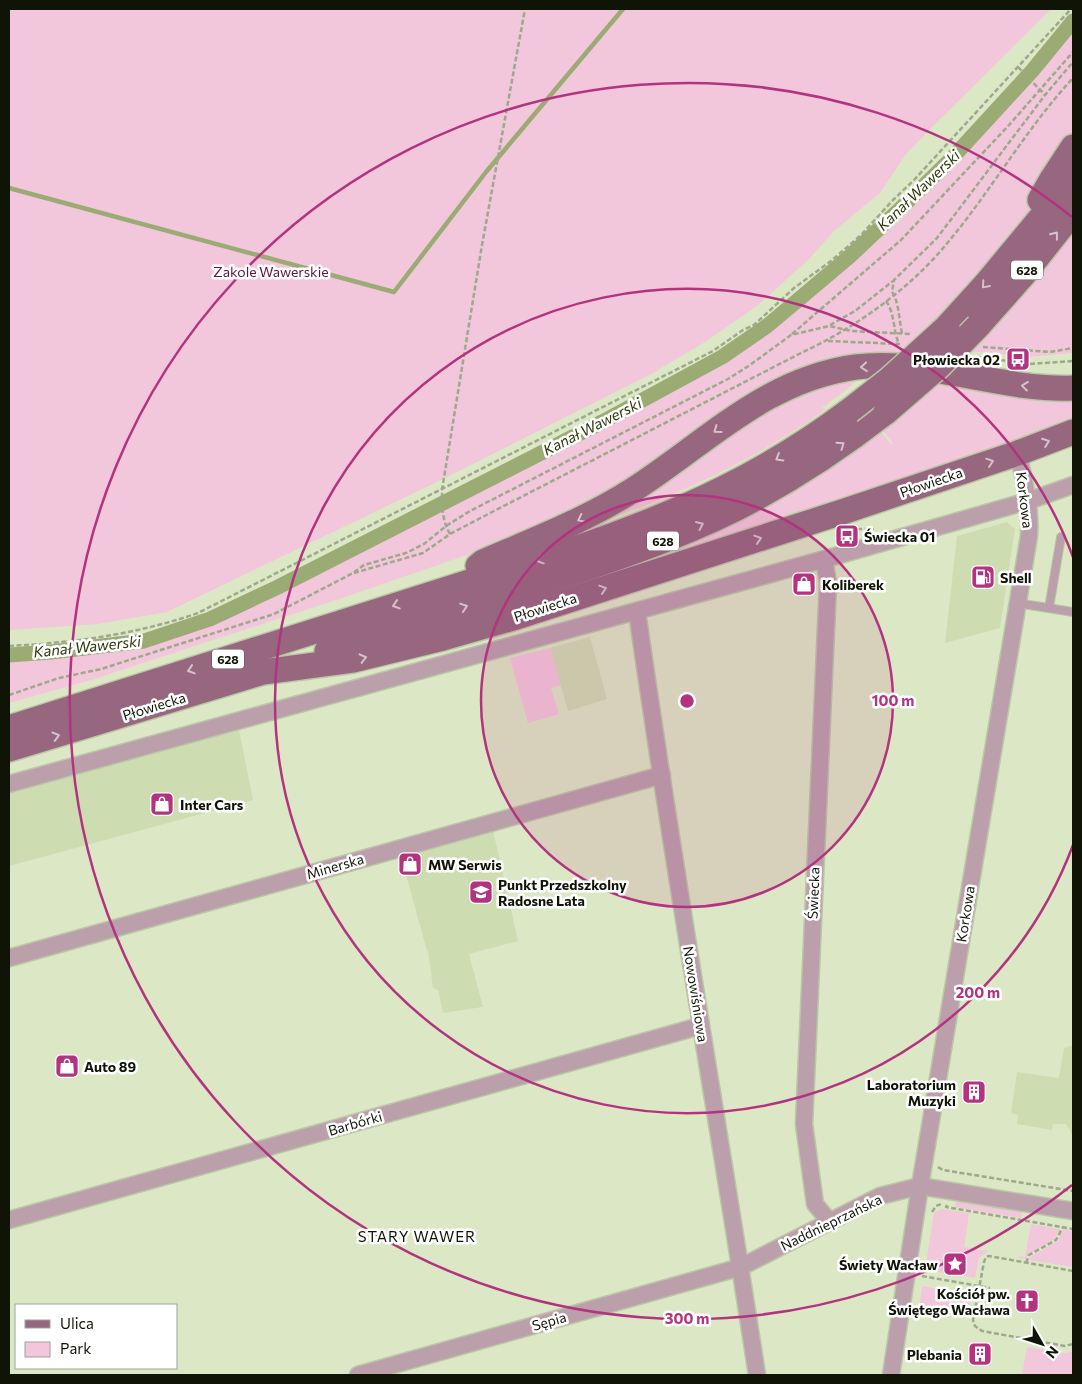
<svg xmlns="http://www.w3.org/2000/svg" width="1082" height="1384" viewBox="0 0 1082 1384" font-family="Commissioner,sans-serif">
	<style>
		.built { fill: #cedcb2 }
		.green { fill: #f2c6db }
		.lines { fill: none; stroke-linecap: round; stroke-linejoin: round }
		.stream { stroke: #9aab73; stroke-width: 4.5 }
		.canal { stroke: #9aab73; stroke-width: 15 }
		.service-casing { stroke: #bbc6a7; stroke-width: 10 }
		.minor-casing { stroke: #bbc6a7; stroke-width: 19 }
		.primary-casing { stroke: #bbc6a7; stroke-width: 28 }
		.path { stroke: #9ea88b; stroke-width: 2.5; stroke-dasharray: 5 2.5; stroke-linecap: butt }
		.service { stroke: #bba0ac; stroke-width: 8 }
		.minor { stroke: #bba0ac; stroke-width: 16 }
		.primary { stroke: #96677f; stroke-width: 25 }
		.primary-bridge-casing { stroke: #bbc6a7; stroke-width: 28; stroke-linecap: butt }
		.primary-bridge { stroke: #96677f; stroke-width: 25 }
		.oneway { stroke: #d5c2cc }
		.ring { fill: none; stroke: #b3337f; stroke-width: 2.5 }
		.labels { text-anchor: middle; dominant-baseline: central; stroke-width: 5; stroke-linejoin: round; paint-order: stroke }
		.shield { fill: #fff; stroke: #585a51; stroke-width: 1 }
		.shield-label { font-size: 12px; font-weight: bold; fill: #101407 }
		.park-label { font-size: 14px; fill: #5c163f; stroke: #fff }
		.poi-label { font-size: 14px; font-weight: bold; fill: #101407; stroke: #fff; text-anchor: start }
		.street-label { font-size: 14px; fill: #101407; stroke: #fff }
		.water-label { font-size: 15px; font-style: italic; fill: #2d380c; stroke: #fff }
		.neighbourhood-label { font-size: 15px; letter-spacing: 1px; fill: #101407; stroke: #fff }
		.centre { fill: #b3337f; stroke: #fff; stroke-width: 2.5 }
		.ring-label { font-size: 15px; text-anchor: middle; font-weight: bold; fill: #b3337f; stroke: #fff; stroke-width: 5; stroke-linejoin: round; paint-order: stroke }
	</style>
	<rect width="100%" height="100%" fill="#dce8c5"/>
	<g class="built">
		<polygon points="1007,522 1015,529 1000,628 945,643 957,536"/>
		<polygon points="590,637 607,699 568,711 550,648"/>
		<polygon points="239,730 253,800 9,866 9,794 194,741"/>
		<polygon points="493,830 518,941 469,954 483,1007 443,1013 438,990 433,988 428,951 427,951 401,857"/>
		<polygon points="1073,1045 1073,1136 1066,1124 1053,1124 1052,1130 1017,1124 1018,1115 1011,1113 1017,1072 1059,1078 1064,1048"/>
	</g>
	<g class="green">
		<polygon points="9,9 1051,9 924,135 906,154 880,193 834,231 809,259 757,306 705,342 653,373 441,480 167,612 98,624 9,630"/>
		<polygon points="1073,32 1073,353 1027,357 985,352 857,354 796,370 751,391 715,415 634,476 567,517 511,540 342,598 91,680 9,703 9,658 147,644 215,621 261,601 450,504 655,398 745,347 863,253 905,216"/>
		<polygon points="939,381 1073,398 1073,420 933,472 690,551 398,638 880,431 892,445 892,442 882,429"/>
		<path d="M837,382L855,383L822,408L826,409C758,458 683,493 604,521L603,520L767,407Z"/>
		<polygon points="550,648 561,685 551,688 559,714 528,723 510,658"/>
		<polygon points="958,1200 1019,1209 1022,1214 1021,1218 955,1207 956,1201"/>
		<polygon points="941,1209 969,1213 964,1247 988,1251 979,1258 975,1278 925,1270 934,1213"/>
		<polygon points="1031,1224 1060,1229 1055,1239 1028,1255 1026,1259 1019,1258 1019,1256 1025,1257"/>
		<polygon points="1063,1229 1073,1231 1073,1267 1029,1260 1030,1257 1058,1241"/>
		<polygon points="922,1286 972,1295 969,1309 965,1312 945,1308 919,1311"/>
		<polygon points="1027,1347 1066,1353 1073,1351 1073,1375 1022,1375"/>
	</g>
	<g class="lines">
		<polyline class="stream" points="9,188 394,292 486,172 623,9"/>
		<polyline class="canal" points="9,655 51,652 144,641 210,619 278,587 602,422 722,357 767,326 798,300 850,256 901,208 953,157 1032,71 1073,21"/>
		<g class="service-casing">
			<g id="service">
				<polyline points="1017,603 1073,612"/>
				<polyline points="1049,608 1061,537"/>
			</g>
		</g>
		<g class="minor-casing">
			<g id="minor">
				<polyline points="824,559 828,583 804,1124 815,1204 830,1222"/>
				<path d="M637,611C673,867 718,1121 757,1375"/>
				<polyline points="9,784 843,554 1028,501 1073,485"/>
				<polyline points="9,958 662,775"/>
				<polyline points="9,1220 700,1026"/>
				<polyline points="358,1375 741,1267 880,1196 920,1186 1073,1211"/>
				<path d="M891,1375L920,1186L1029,536C1031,508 1024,481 1018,453"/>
			</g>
		</g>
		<g class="primary-casing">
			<g id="primary">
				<polyline points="1040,200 1052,179 1073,147"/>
				<polyline points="978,326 1024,274 1073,212"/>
				<polyline points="947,327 986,284 1073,179"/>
				<path d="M478,566L483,562C534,540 586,520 633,490C706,443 766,379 856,367C928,358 1001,391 1073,388"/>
				<path d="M327,651C395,630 462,608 529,587C600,564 671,541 737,508C790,481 840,448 886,412"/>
				<path d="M9,728L580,547C679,513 764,475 849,411"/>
				<polyline points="9,749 263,672 353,660 443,638 513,618 845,511 1018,453 1073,432"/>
			</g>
		</g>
		<g class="path">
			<polyline points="1018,67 1045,95"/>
			<path d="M886,301C895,313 893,331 899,344"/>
			<polyline points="830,325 855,311 893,281"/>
			<path d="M902,333C899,321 899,301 892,292L894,280L937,238L1045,95L1073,62"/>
			<polyline points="792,334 901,240 1010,124 1073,52"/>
			<polyline points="828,341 900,344"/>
			<polyline points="983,347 1050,352 1073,348"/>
			<polyline points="978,357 1029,364 1073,361"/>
			<polyline points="857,529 874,529"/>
			<path d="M450,534C442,521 442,505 442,490L482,245L525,9"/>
			<path d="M354,573L423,553L450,534L494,511L801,353C853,329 907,291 944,247C990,193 1025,130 1073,78"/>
			<path d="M9,646C73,643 138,634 198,613L713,351L743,330L754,325L794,288L831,261L861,235L893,200L914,180L1071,9"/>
			<polyline points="9,695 59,678 101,669 274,614 353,573 364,565 406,553 424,544 446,526 470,511 728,379 750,365 791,335 829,326 852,331 910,334"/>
			<polyline points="938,1167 943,1170 1073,1191"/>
			<polyline points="947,1205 946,1207 1073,1229"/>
			<polyline points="932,1212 936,1206 941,1204"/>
			<polyline points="1026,1263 1029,1255 1056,1240 1063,1227"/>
			<polyline points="1073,1271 989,1256 986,1257 984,1262 973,1320 975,1326 982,1331 1065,1346 1073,1344"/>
			<polyline points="922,1276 990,1288"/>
		</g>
		<use href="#service" class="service"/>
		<use href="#minor" class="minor"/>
		<use href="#primary" class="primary"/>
		<g class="primary-bridge-casing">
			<g id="primary-bridge">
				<polyline points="849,411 890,379 947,327"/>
				<polyline points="886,412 939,366 978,326"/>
			</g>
		</g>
		<use href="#primary-bridge" class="primary-bridge"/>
	</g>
	<defs><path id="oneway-chevron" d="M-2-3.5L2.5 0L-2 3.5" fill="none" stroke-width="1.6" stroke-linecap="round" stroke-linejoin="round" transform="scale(1.25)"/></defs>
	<g class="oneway">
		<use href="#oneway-chevron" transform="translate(1055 235) rotate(-52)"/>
		<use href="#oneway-chevron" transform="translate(985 285) rotate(131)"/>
		<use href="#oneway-chevron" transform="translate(864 367) rotate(175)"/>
		<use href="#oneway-chevron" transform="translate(1025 386) rotate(-173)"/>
		<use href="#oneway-chevron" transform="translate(717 430) rotate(144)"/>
		<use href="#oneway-chevron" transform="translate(1046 442) rotate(-21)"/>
		<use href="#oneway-chevron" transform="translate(841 445) rotate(-35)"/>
		<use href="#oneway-chevron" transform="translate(779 458) rotate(149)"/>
		<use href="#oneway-chevron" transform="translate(990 462) rotate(-19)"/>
		<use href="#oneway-chevron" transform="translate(581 519) rotate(154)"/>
		<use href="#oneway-chevron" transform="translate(700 525) rotate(-24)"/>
		<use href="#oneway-chevron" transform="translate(758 539) rotate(-18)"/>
		<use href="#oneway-chevron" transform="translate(540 560) rotate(162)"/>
		<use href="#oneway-chevron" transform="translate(603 589) rotate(-18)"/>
		<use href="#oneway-chevron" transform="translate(396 605) rotate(162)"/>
		<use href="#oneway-chevron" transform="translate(464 607) rotate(-18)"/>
		<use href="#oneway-chevron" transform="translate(363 658) rotate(-14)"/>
		<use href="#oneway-chevron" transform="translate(191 670) rotate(162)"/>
		<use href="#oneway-chevron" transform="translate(56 736) rotate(-16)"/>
	</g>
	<circle cx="687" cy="701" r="206" fill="#b3337f" fill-opacity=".12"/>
	<g class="ring">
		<circle cx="687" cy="701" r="206"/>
		<path d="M1073 845A412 412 0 1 1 1073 557"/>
		<path d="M1072 1185A618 618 0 1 1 1072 217"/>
	</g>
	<defs>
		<g id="bus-square" transform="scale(1.25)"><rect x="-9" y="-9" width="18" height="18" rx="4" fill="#b3337f" stroke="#fff"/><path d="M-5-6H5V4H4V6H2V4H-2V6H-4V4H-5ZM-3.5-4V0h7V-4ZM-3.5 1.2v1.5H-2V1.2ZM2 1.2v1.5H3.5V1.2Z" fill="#fff"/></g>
		<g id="fuel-square" transform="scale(1.25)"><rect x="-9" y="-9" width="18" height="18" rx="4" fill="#b3337f" stroke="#fff"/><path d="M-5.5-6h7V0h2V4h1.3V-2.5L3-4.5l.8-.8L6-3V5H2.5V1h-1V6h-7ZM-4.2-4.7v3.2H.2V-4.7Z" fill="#fff"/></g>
		<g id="shop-square" transform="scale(1.25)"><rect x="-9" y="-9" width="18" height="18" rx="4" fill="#b3337f" stroke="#fff"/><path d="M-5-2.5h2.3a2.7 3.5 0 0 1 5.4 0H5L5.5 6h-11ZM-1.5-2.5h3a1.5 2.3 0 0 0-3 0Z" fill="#fff"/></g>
		<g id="school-square" transform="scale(1.25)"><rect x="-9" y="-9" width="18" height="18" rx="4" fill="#b3337f" stroke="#fff"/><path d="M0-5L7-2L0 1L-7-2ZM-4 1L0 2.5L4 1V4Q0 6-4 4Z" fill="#fff"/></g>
		<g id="building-square" transform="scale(1.25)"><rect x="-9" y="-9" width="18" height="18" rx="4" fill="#b3337f" stroke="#fff"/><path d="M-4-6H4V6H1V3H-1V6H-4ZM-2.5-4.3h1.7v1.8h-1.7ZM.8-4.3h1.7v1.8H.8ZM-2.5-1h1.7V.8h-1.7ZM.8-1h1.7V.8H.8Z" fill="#fff"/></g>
		<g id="sight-square" transform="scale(1.25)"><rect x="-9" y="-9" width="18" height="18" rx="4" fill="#b3337f" stroke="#fff"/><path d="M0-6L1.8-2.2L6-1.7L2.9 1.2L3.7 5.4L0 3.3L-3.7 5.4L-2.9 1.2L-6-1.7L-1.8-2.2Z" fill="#fff"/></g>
		<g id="church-square" transform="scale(1.25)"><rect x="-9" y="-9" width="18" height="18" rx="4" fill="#b3337f" stroke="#fff"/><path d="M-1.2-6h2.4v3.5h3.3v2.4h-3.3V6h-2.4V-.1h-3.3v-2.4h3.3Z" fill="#fff"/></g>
	</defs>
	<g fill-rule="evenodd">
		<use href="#bus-square" x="1018" y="359"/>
		<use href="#bus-square" x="847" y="536"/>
		<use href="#fuel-square" x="983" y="577"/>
		<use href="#shop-square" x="804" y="584"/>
		<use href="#shop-square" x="162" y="804"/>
		<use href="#shop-square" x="410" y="864"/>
		<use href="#school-square" x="481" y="892"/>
		<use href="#shop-square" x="67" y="1066"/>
		<use href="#building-square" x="974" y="1092"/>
		<use href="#sight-square" x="955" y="1264"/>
		<use href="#church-square" x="1027" y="1301"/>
		<use href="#building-square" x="980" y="1354"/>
	</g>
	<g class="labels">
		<g class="shield">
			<rect x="1011" y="260.5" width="32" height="19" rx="4"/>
			<rect x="647" y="531.5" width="32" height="19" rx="4"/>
			<rect x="212" y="649.5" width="32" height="19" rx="4"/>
		</g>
		<g class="shield-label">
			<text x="1027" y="270">628</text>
			<text x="663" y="541">628</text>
			<text x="228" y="659">628</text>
		</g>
		<g class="park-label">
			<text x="271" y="271">Zakole Wawerskie</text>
		</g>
		<g class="poi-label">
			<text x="1000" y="359" text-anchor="end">Płowiecka 02</text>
			<text x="864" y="536">Świecka 01</text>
			<text x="1000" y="577">Shell</text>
			<text x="822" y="584">Koliberek</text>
			<text x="180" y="804">Inter Cars</text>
			<text x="428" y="864">MW Serwis</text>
			<text x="498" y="884">Punkt Przedszkolny<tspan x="498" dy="16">Radosne Lata</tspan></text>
			<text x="84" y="1066">Auto 89</text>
			<text x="956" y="1084" text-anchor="end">Laboratorium<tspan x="956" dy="16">Muzyki</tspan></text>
			<text x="938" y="1264" text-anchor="end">Świety Wacław</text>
			<text x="1010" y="1293" text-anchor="end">Kościół pw.<tspan x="1010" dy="16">Świętego Wacława</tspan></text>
			<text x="962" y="1354" text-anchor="end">Plebania</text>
		</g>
		<g class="street-label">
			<text transform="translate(931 482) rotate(-19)">Płowiecka</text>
			<text transform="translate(1025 500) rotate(83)">Korkowa</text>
			<text transform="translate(545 607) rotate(-18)">Płowiecka</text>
			<text transform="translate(154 706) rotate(-17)">Płowiecka</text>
			<text transform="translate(335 866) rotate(-16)">Minerska</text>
			<text transform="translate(813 893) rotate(-88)">Świecka</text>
			<text transform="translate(965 914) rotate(-81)">Korkowa</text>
			<text transform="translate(696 994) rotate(81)">Nowowiśniowa</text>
			<text transform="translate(355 1123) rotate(-16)">Barbórki</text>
			<text transform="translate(831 1222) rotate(-26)">Naddnieprzańska</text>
			<text transform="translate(549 1321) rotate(-16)">Sępia</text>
		</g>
		<g class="water-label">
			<text transform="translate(918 190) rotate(-44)">Kanał Wawerski</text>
			<text transform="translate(592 426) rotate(-27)">Kanał Wawerski</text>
			<text transform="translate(87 646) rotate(-6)">Kanał Wawerski</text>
		</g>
		<g class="neighbourhood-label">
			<text x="417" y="1236">STARY WAWER</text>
		</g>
	</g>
	<circle cx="687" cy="701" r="8" class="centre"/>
	<g class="ring-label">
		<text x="893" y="706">100 m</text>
		<text x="978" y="998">200 m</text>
		<text x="687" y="1324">300 m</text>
	</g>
	<rect width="1082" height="1384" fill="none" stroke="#101407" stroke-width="20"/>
	<rect x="15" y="1304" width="162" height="65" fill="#ffffff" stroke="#9fa19c"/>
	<rect x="25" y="1320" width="25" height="8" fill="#96677f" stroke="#9fa19c"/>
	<text x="60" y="1329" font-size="15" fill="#101407">Ulica</text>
	<rect x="25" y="1342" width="25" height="15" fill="#f2c6db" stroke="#9fa19c"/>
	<text x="60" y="1354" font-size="15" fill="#101407">Park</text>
	<g transform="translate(1042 1344) rotate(129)" stroke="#ffffff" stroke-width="4" paint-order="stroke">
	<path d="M0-4L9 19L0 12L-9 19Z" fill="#101407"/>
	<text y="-8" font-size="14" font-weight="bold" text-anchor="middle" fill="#101407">N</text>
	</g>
</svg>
